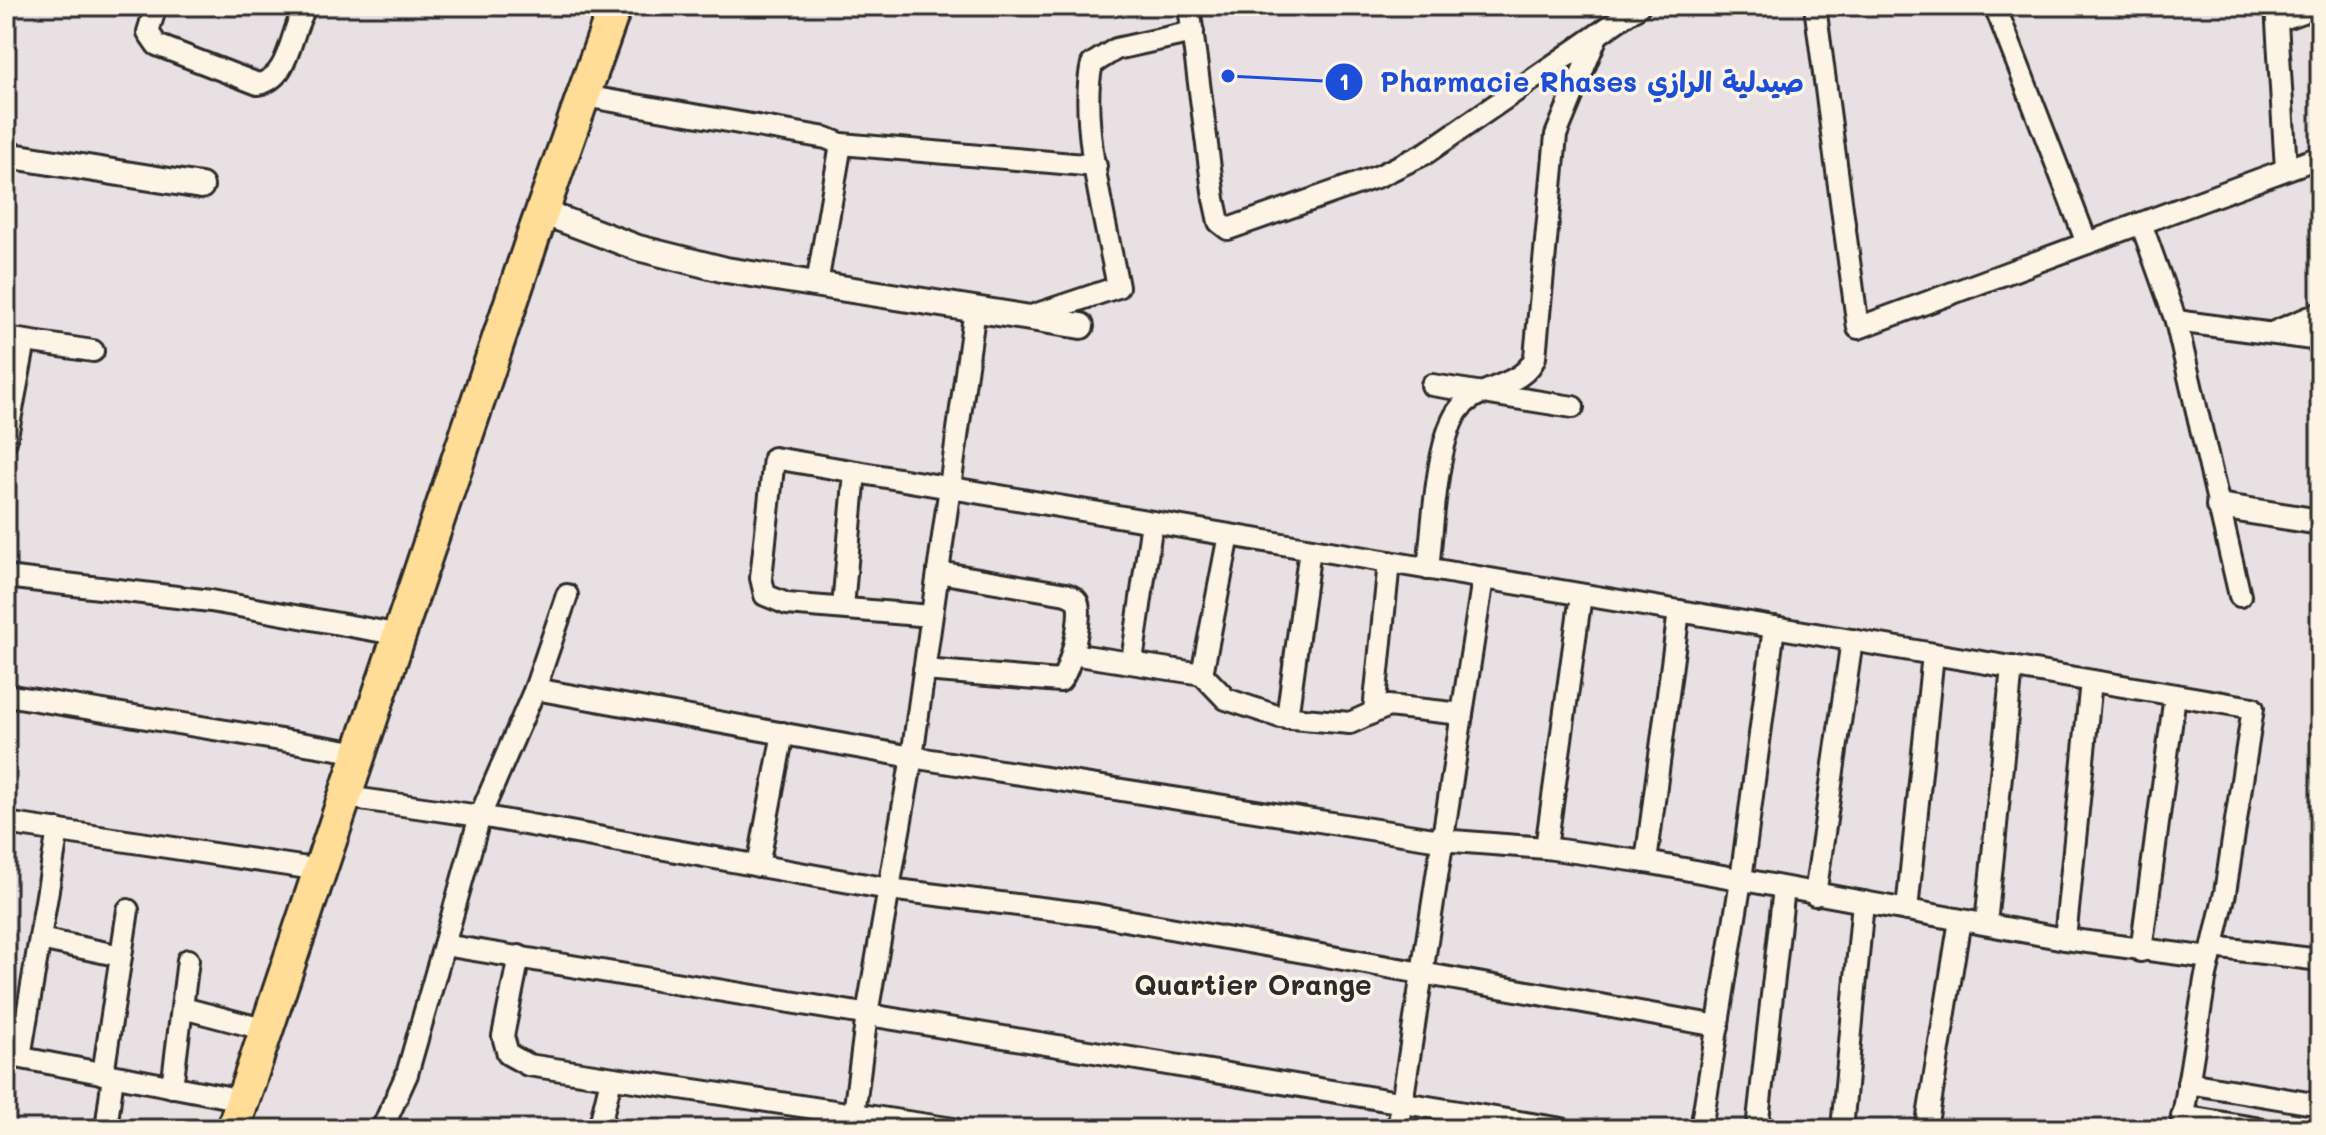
<svg xmlns="http://www.w3.org/2000/svg" width="2326" height="1135" viewBox="0 0 2326 1135" font-family="Mali,'Playpen Sans Arabic',sans-serif">
	<style>
		.lines { fill: none; stroke-linecap: round; stroke-linejoin: round }
		.minor-casing { stroke: #2b2b2b; stroke-width: 26 }
		.tertiary-casing { stroke: #2b2b2b; stroke-width: 30 }
		.primary-casing { stroke: #2b2b2b; stroke-width: 38 }
		.minor { stroke: #fcf5e5; stroke-width: 20 }
		.tertiary { stroke: #fcf5e5; stroke-width: 24 }
		.primary { stroke: #ffdd96; stroke-width: 32 }
		.labels { text-anchor: middle; dominant-baseline: central; stroke-width: 7; stroke-linejoin: round; paint-order: stroke }
		.neighbourhood-label { font-size: 28px; font-weight: bold; fill: #2b2b2b; stroke: #fcf5e5 }
		.leader { fill: none; stroke: #1d4ed8; stroke-width: 3 }
		.callout-dot { fill: #1d4ed8; stroke: #fcf5e5; stroke-width: 3 }
		.mark-label { font-size: 24px; text-anchor: middle; font-weight: bold; fill: #fff }
		.callout-label { font-size: 28px; text-anchor: middle; font-weight: bold; fill: #1d4ed8; stroke: #fcf5e5; stroke-width: 7; stroke-linejoin: round; paint-order: stroke }
	</style>
	<rect width="100%" height="100%" fill="#e9e0e4"/>
	<filter id="ink" filterUnits="userSpaceOnUse"><feTurbulence type="fractalNoise" baseFrequency=".0125" numOctaves="2"/><feDisplacementMap in="SourceGraphic" scale="16" xChannelSelector="R" yChannelSelector="G"/><feConvolveMatrix kernelMatrix="1 2 1 2 8 2 1 2 1" color-interpolation-filters="sRGB"/></filter>
	<g filter="url(#ink)">
		<g class="lines">
			<g class="minor-casing">
				<g id="minor">
					<path d="M156,6L148,32L157,45L258,84C292,78 289,29 307,6"/>
					<polyline points="1189,6 1214,199 1219,222 1228,229 1379,176 1426,153 1639,6"/>
					<polyline points="1815,6 1858,328 2320,157"/>
					<polyline points="1995,6 2087,243"/>
					<polyline points="2276,6 2286,169"/>
					<polyline points="2277,21 2319,6"/>
					<polyline points="584,96 826,138 841,144 817,284"/>
					<polyline points="841,144 1096,166"/>
					<polyline points="2141,223 2176,321 2240,596"/>
					<path d="M1028,317L1118,287C1107,228 1078,121 1092,64L1116,49L1193,32"/>
					<polyline points="2176,321 2320,340"/>
					<polyline points="2274,332 2320,313"/>
					<polyline points="6,338 93,351"/>
					<polyline points="1432,385 1573,407"/>
					<polyline points="6,441 25,341"/>
					<path d="M1428,569C1433,530 1436,434 1461,407C1481,385 1525,386 1535,357L1556,135L1597,36"/>
					<polyline points="6,577 211,601 401,635"/>
					<polyline points="567,595 535,689 480,816 444,945 1562,1129"/>
					<polyline points="843,607 855,472"/>
					<polyline points="931,616 787,604 765,595 761,578 774,458 2253,708 2225,893 2205,980 2181,1129"/>
					<polyline points="1072,654 1202,674 1229,535"/>
					<polyline points="1132,661 1152,522"/>
					<path d="M924,670L1060,681C1070,672 1084,613 1077,601C1074,597 1071,596 1066,594L938,572"/>
					<polyline points="1202,674 1226,699 1280,717 1350,723 1388,706 1462,714"/>
					<polyline points="535,689 912,757 1440,840 1546,848 1646,862 2065,939 2210,958"/>
					<polyline points="6,695 361,753"/>
					<polyline points="1374,711 1389,562"/>
					<polyline points="1287,718 1310,549"/>
					<polyline points="346,797 480,816 889,889 1097,915 1718,1026"/>
					<polyline points="6,823 321,870"/>
					<polyline points="1546,848 1581,595"/>
					<polyline points="1646,862 1679,611"/>
					<polyline points="758,866 783,733"/>
					<polyline points="1815,895 1852,640"/>
					<polyline points="1907,910 1933,654"/>
					<polyline points="1986,924 2012,667"/>
					<polyline points="40,939 121,956 103,1074"/>
					<polyline points="2065,939 2091,681"/>
					<polyline points="2213,947 2320,960"/>
					<polyline points="2141,951 2175,695"/>
					<polyline points="121,956 128,910"/>
					<polyline points="519,956 503,1036 508,1054 528,1065 954,1129"/>
					<polyline points="183,1008 267,1030"/>
					<polyline points="6,1055 243,1100"/>
					<polyline points="20,1057 58,830"/>
					<polyline points="2188,1083 2320,1105"/>
					<polyline points="172,1087 188,960"/>
					<polyline points="2182,1116 2261,1129"/>
					<polyline points="106,1129 113,1076"/>
					<polyline points="382,1129 407,1074 444,945"/>
					<polyline points="599,1129 611,1079"/>
					<polyline points="852,1129 867,1014 912,757 975,309"/>
					<polyline points="1398,1129 1483,578"/>
					<polyline points="1701,1129 1741,880 1774,627"/>
					<polyline points="1757,1129 1784,888"/>
					<polyline points="1842,1129 1863,902"/>
					<polyline points="1926,1129 1960,920"/>
				</g>
			</g>
			<g class="tertiary-casing">
				<g id="tertiary">
					<polyline points="6,155 201,186"/>
					<polyline points="545,213 638,248 726,270 1081,326"/>
					<polyline points="2219,506 2320,522"/>
				</g>
			</g>
			<g class="primary-casing">
				<polyline id="primary" points="233,1129 532,240 615,6"/>
			</g>
			<use href="#minor" class="minor"/>
			<use href="#tertiary" class="tertiary"/>
			<use href="#primary" class="primary"/>
		</g>
	</g>
	<g class="labels">
		<g class="neighbourhood-label">
			<text x="1253" y="984">Quartier Orange</text>
		</g>
	</g>
	<path class="leader" d="M1228 76L1344 82"/>
	<g class="callout-dot">
		<circle cx="1228" cy="76" r="8"/>
		<circle cx="1344" cy="82" r="20"/>
	</g>
	<g class="mark-label">
		<text x="1344" y="90">1</text>
	</g>
	<g class="callout-label">
		<text x="1592" y="92">Pharmacie Rhases صيدلية الرازي</text>
	</g>
	<rect width="2326" height="1135" fill="none" stroke="#fcf5e5" stroke-width="32"/>
	<rect x="16" y="16" width="2294" height="1103" fill="none" stroke="#2b2b2b" stroke-width="3" filter="url(#ink)"/>
</svg>
